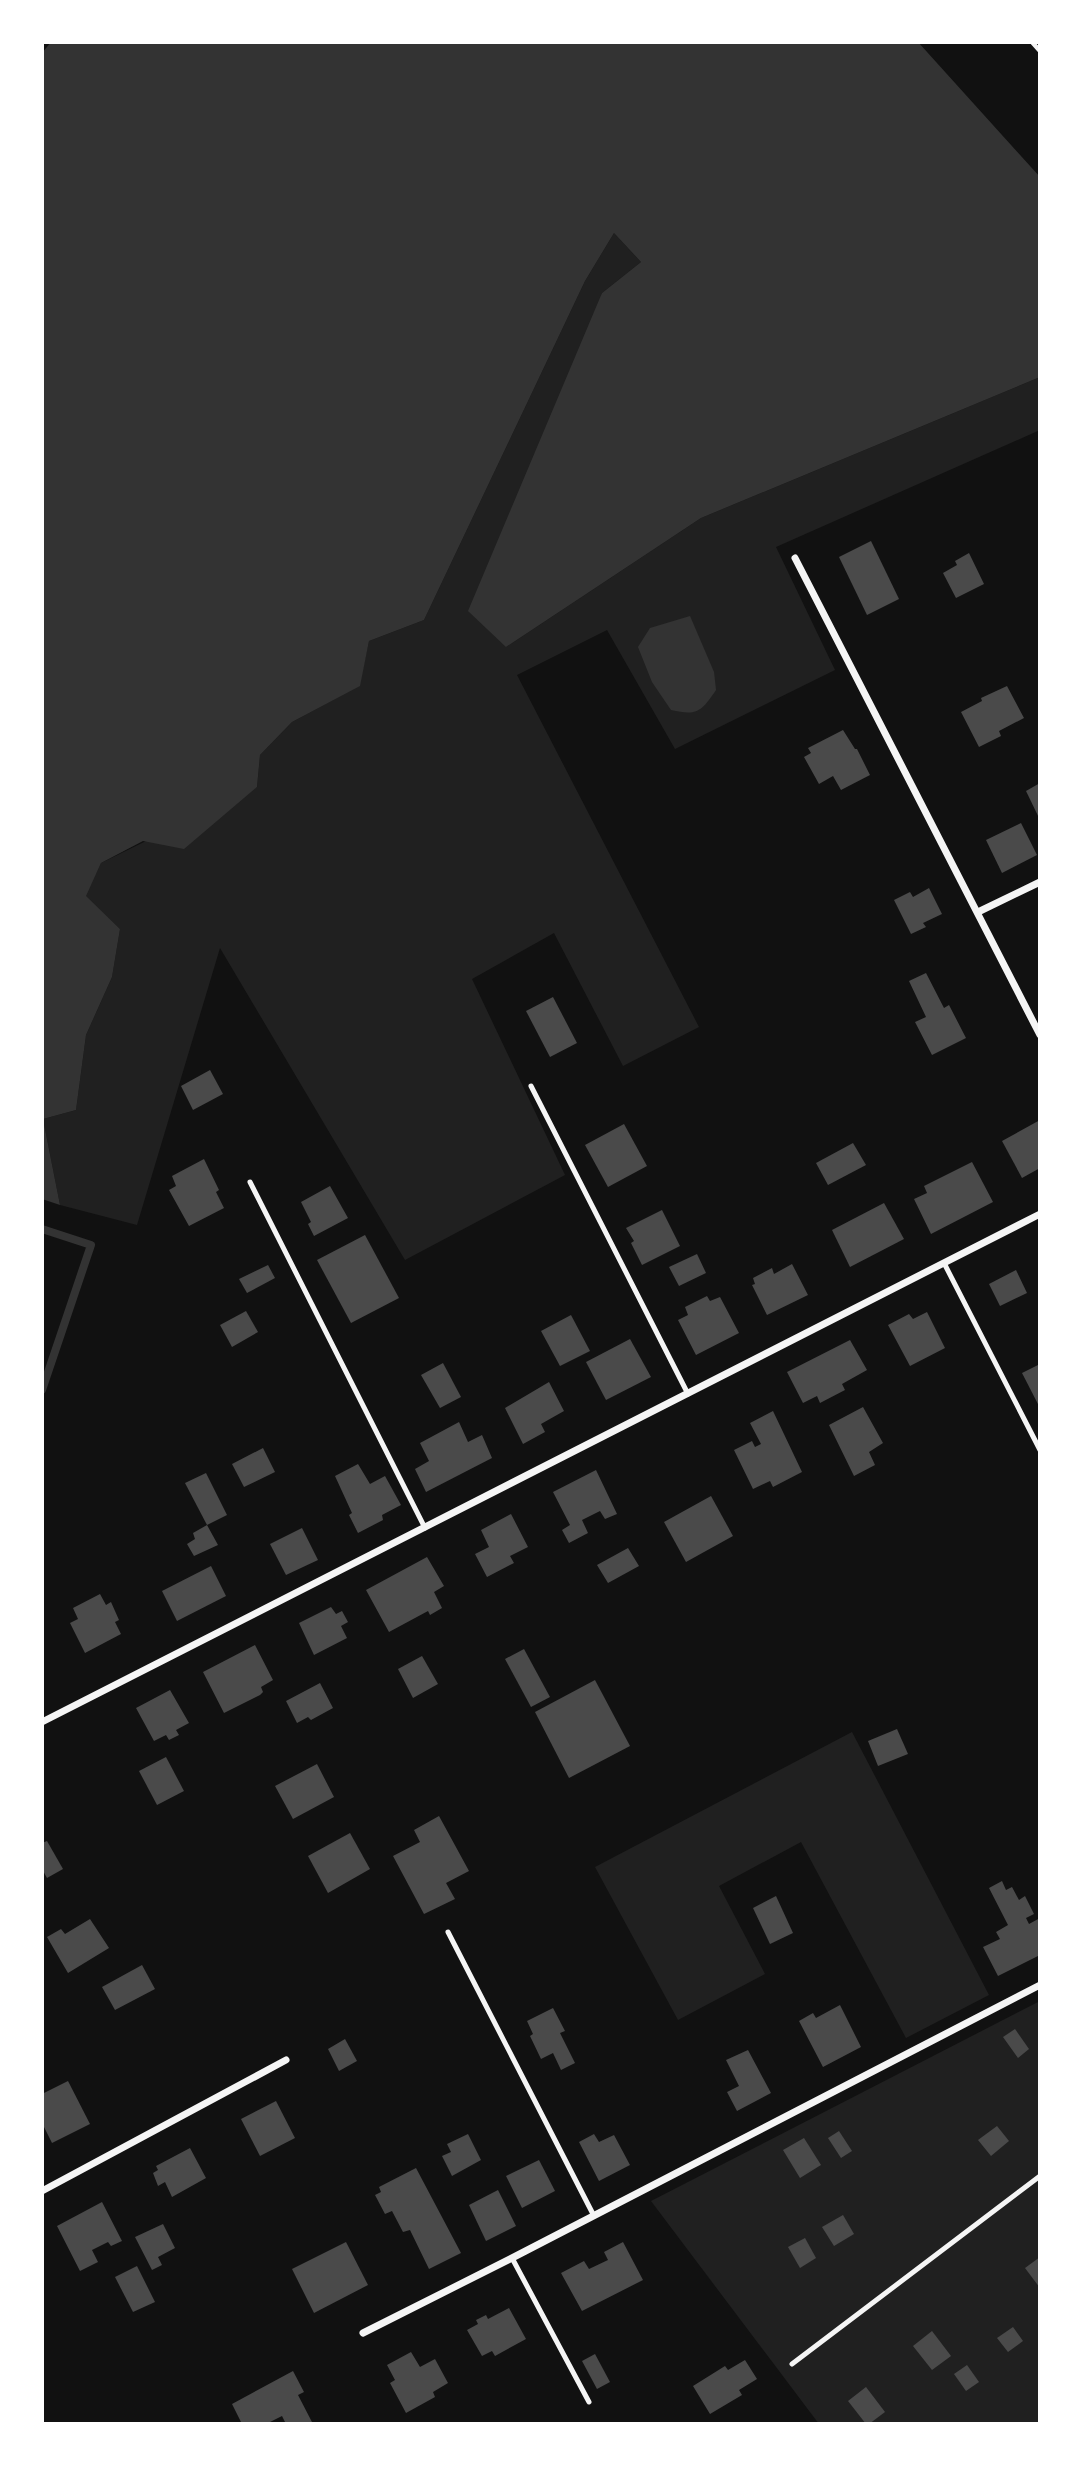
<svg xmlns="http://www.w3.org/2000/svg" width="1082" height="2466" viewBox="0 0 1082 2466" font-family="'IBM Plex Sans',sans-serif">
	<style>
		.green { fill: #202020 }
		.water { fill: #333 }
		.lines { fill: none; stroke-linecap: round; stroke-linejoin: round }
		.stream { stroke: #333; stroke-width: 8 }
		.building { fill: #4a4a4a }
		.path { stroke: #f5f5f5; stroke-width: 4.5 }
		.service { stroke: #f5f5f5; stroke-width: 5 }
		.minor { stroke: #f5f5f5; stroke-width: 7 }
	</style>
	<rect width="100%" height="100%" fill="#111"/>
	<g class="green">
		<polygon points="614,233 641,262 602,293 506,647 701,518 1040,377 1040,430 776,547 835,670 675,749 607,630 517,675 699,1027 623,1066 554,933 472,979 565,1175 405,1260 220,948 137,1225 60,1205 43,1119 76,1110 86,1035 112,977 120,929 85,896 101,863 257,787 260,755 292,722 359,686 369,641 424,620 585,281"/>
		<polygon points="852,1732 989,1995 906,2038 801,1842 719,1886 765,1974 678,2020 595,1867"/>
		<polygon points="1040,2001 1040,2424 819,2424 651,2201"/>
	</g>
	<g class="water">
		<polygon points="51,42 918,42 1040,177 1040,377 701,518 506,647 468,611 602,293 641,262 614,233 585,281 424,620 369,641 360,686 292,722 260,755 257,787 184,849 143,841 101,863 86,896 120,929 112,977 86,1035 76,1110 43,1119 60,1205 42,1199 42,53"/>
		<path d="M690,616L714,672L716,690C701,712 697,716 671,710L652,682L638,647L650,628Z"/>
	</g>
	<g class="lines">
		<polyline class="stream" points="42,1229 91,1245 42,1390"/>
	</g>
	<g class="building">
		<polygon points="871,541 899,599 867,615 839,557"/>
		<polygon points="969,553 984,584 956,598 943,573 957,565 955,561"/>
		<polygon points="1007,686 1024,718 999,731 1001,736 979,747 961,712 982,701 981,698"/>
		<polygon points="843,730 855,749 857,749 870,775 841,790 833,776 819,784 804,757 811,753 808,748"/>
		<polygon points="1040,783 1040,820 1026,791"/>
		<polygon points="1021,823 1037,855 1002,873 986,840"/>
		<polygon points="929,888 942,914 923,923 926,927 911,934 894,900 910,892 913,897"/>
		<polygon points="926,973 944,1008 949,1005 966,1038 932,1055 915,1022 926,1017 909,981"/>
		<polygon points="553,997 577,1043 550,1057 526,1011"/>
		<polygon points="210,1070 223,1094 193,1110 181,1086"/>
		<polygon points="1040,1120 1040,1168 1022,1178 1002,1141"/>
		<polygon points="624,1124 647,1166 608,1187 585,1145"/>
		<polygon points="853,1143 866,1165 828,1185 816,1163"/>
		<polygon points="204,1159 219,1190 216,1192 224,1208 189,1226 169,1190 176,1186 172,1176"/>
		<polygon points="972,1162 993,1202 931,1234 914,1199 927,1193 924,1186"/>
		<polygon points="330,1186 348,1218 314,1236 308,1224 311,1222 301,1202"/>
		<polygon points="884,1203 904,1239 850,1267 832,1230"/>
		<polygon points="662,1210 680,1246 642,1265 631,1243 634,1241 626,1228"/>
		<polygon points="365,1235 399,1298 351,1323 317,1260"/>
		<polygon points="697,1254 706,1273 679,1286 669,1267"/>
		<polygon points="792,1264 808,1295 767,1315 752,1285 755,1284 753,1278 772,1268 774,1274"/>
		<polygon points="268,1265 275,1278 247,1293 239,1279"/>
		<polygon points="1016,1270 1027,1293 1000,1306 989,1284"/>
		<polygon points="707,1296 710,1301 720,1297 739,1333 696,1355 678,1320 688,1315 685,1307"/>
		<polygon points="246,1311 258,1332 232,1347 220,1325"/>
		<polygon points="927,1312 945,1348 910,1366 888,1325 909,1314 913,1319"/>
		<polygon points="571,1315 590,1351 560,1366 541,1331"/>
		<polygon points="630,1339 651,1377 606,1400 586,1362"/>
		<polygon points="850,1340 867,1370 842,1384 845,1390 820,1403 817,1396 803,1403 787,1372"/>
		<polygon points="443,1363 461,1397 440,1408 421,1375"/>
		<polygon points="1040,1364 1040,1408 1022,1373"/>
		<polygon points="549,1382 564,1411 541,1424 545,1432 523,1444 505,1408"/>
		<polygon points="863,1407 883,1443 869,1452 875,1465 854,1476 829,1425"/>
		<polygon points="773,1411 802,1472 773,1487 770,1481 753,1489 734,1450 752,1441 755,1447 761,1444 750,1423"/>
		<polygon points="459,1422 468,1442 482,1435 492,1458 426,1492 415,1469 429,1461 420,1443"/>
		<polygon points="263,1448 275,1472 244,1487 232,1464"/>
		<polygon points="358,1464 370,1484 385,1476 401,1505 382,1515 383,1520 358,1533 349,1515 352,1513 335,1476"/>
		<polygon points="596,1470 617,1514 605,1519 600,1511 582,1520 588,1533 569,1543 562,1530 570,1525 553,1492"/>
		<polygon points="206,1473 227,1515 207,1525 185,1483"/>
		<polygon points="711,1496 733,1536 686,1562 664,1522"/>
		<polygon points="511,1514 528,1547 510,1556 514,1563 487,1577 475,1554 489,1547 481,1530"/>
		<polygon points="207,1525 218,1545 194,1556 187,1544 195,1539 193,1533"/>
		<polygon points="302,1528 318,1560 286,1575 270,1544"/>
		<polygon points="628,1548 639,1566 608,1583 597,1565"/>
		<polygon points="427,1557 444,1586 434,1592 442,1608 430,1615 428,1611 389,1632 366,1590"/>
		<polygon points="211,1566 226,1596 177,1621 162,1591"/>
		<polygon points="100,1594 106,1605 111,1602 119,1620 115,1622 121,1634 85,1653 70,1623 78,1619 73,1608"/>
		<polygon points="331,1607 336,1614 342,1611 348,1622 341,1626 347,1638 314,1655 299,1623"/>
		<polygon points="255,1645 273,1680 261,1687 263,1692 260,1695 224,1713 203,1672"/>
		<polygon points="524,1649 550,1697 531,1707 505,1659"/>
		<polygon points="422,1656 438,1684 413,1698 398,1669"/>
		<polygon points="595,1680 630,1746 569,1778 535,1712"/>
		<polygon points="320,1683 333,1708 311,1720 308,1717 297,1723 286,1701"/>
		<polygon points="170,1690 189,1723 176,1730 179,1735 169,1740 166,1735 154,1741 136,1708"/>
		<polygon points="897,1729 908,1754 878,1766 868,1741"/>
		<polygon points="166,1757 184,1791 157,1805 139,1771"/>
		<polygon points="317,1764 334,1797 293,1819 275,1786"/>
		<polygon points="439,1816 469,1871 446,1883 455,1899 424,1914 393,1856 420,1842 414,1830"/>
		<polygon points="350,1833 370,1869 328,1893 308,1856"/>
		<polygon points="47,1841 63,1869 47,1878 42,1869 42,1843"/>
		<polygon points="1002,1881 1006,1890 1012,1887 1019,1900 1025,1896 1034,1914 1026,1918 1029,1924 1040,1918 1040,1955 998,1976 983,1947 1000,1939 996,1932 1008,1925 989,1888"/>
		<polygon points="776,1896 793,1933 770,1944 753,1908"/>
		<polygon points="90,1919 109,1948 68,1973 47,1937 61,1929 65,1934"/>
		<polygon points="142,1965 155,1989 115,2010 102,1987"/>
		<polygon points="840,2005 861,2047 823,2067 799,2021 813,2013 816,2018"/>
		<polygon points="553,2008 565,2031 560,2033 575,2063 561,2070 553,2053 541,2059 530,2036 533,2034 527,2021"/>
		<polygon points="1015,2029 1029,2049 1018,2058 1003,2037"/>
		<polygon points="345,2039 357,2061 339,2071 328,2049"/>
		<polygon points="748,2050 771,2093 737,2111 727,2092 739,2086 726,2060"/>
		<polygon points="68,2081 90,2124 52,2143 42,2123 42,2094"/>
		<polygon points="276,2101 295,2138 260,2156 241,2119"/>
		<polygon points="997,2126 1009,2141 991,2156 978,2140"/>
		<polygon points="839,2131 852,2151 841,2158 828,2138"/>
		<polygon points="468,2134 481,2160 452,2176 442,2156 451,2152 447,2144"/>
		<polygon points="594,2134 599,2142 614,2135 630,2165 599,2181 579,2142"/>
		<polygon points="804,2138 821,2165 800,2178 783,2150"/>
		<polygon points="190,2148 206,2178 172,2197 165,2182 158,2186 153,2173 158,2170 156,2166"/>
		<polygon points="539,2160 555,2191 522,2208 506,2176"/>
		<polygon points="416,2168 461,2253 429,2269 410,2230 403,2232 392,2211 385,2214 375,2195 381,2192 379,2187"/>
		<polygon points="498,2190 516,2226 486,2241 469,2205"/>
		<polygon points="102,2202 122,2241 111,2246 108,2242 92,2250 98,2262 80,2271 57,2226"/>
		<polygon points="843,2215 854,2234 834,2246 822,2227"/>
		<polygon points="163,2224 175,2248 158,2257 162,2265 152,2270 135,2237"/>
		<polygon points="805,2238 816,2258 800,2268 788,2247"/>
		<polygon points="346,2242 368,2285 314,2313 292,2269"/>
		<polygon points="623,2242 643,2280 582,2311 561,2273 584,2261 589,2269 608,2260 604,2252"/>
		<polygon points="1040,2257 1040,2288 1025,2268"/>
		<polygon points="137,2266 155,2302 133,2312 115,2277"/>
		<polygon points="509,2308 526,2339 495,2356 492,2351 482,2356 467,2330 478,2324 476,2320 486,2315 488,2319"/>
		<polygon points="1013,2327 1023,2341 1008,2352 997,2338"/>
		<polygon points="932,2331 951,2356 932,2370 913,2346"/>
		<polygon points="411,2352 420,2367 435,2359 448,2383 433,2392 435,2397 406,2413 390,2383 395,2380 387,2365"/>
		<polygon points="595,2354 610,2382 597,2389 582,2361"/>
		<polygon points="745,2360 757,2379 739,2390 742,2395 710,2414 693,2386 725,2366 728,2370"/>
		<polygon points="967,2365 979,2382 966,2391 954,2374"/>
		<polygon points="293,2371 304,2392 298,2395 313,2424 286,2424 282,2416 266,2424 242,2424 232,2404"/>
		<polygon points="866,2387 885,2412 869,2424 866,2424 848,2401"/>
	</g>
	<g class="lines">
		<polyline class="path" points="1032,42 1040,51"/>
		<g class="service">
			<polyline points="531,1086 688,1394"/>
			<polyline points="250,1182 425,1528"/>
			<polyline points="944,1263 1040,1450"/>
			<polyline points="448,1932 594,2216"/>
			<polyline points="512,2258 589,2402"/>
			<polyline points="792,2364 1040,2176"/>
		</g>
		<g class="minor">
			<polyline points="795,558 1040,1035"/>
			<polyline points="978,912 1040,882"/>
			<polyline points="42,1722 1040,1214"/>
			<polyline points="42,2191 286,2060"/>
			<polyline points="363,2333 512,2258 1040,1985"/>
		</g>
	</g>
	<rect width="1082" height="2466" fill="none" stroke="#ffffff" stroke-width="88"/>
</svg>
